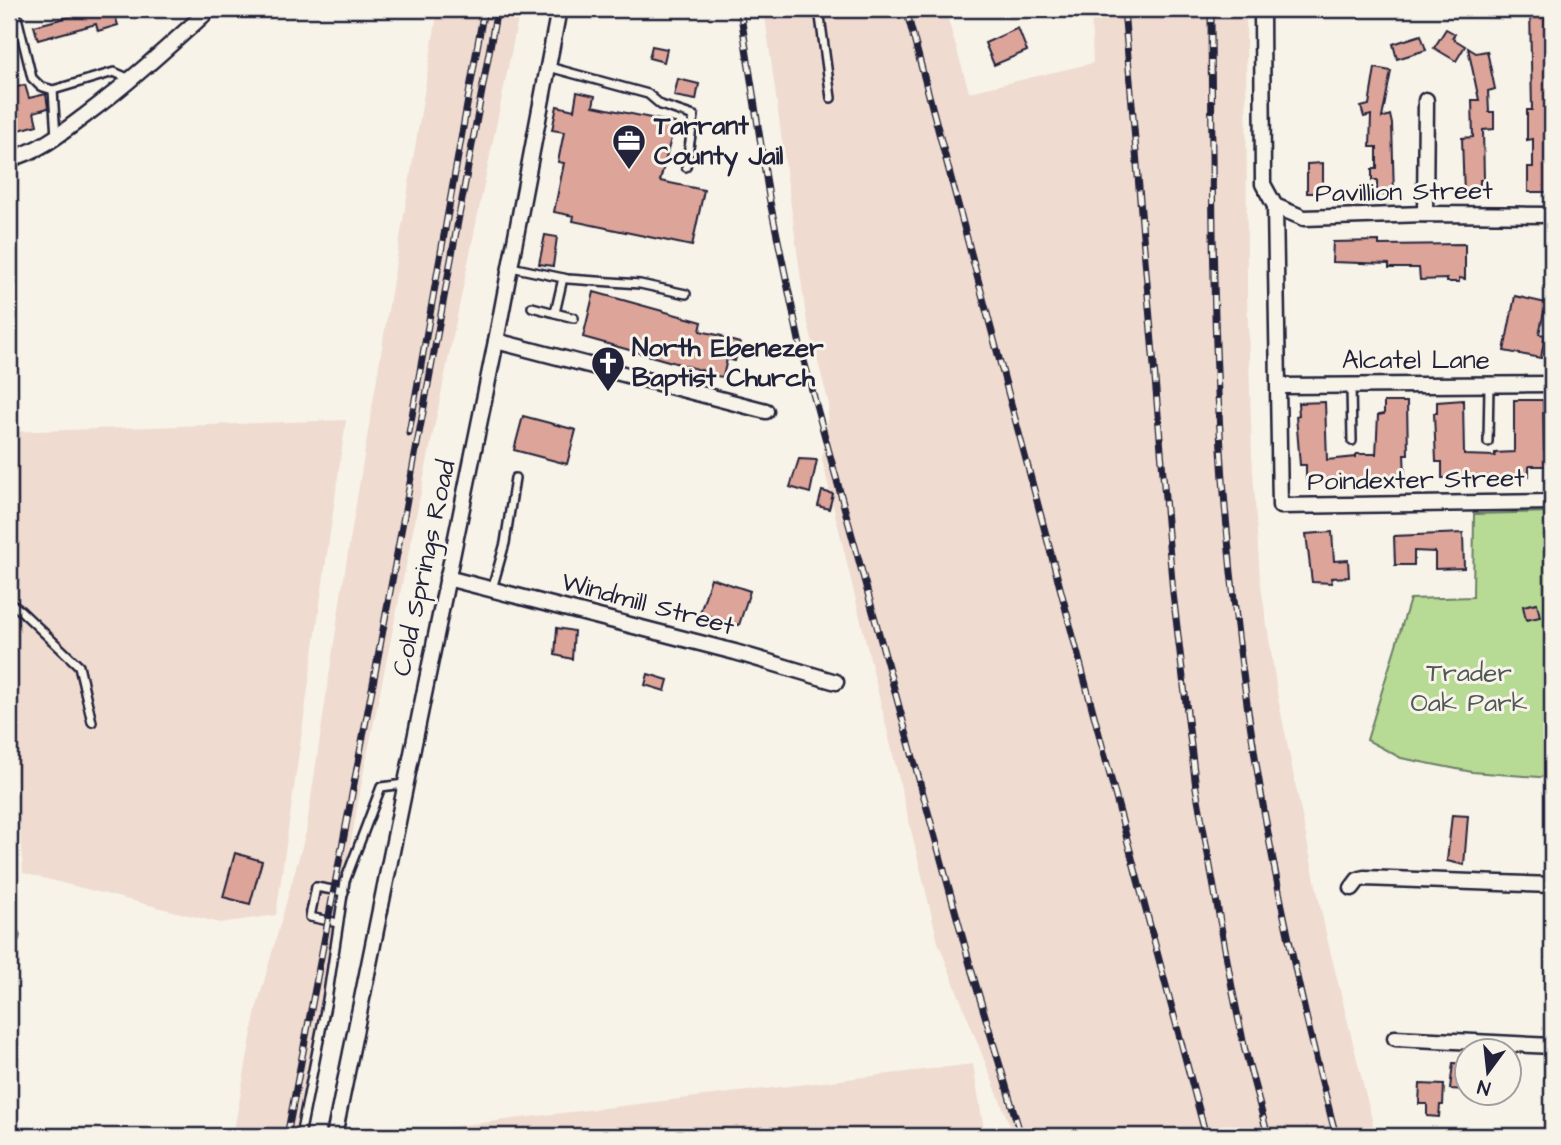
<svg xmlns="http://www.w3.org/2000/svg" width="1561" height="1145" viewBox="0 0 1561 1145" font-family="'Architects Daughter',sans-serif">
	<style>
		.built { fill: #efdbd0 }
		.green { fill: #b7da94; stroke: #6c7e68; stroke-width: 2 }
		.building { fill: #dda499; stroke: #22223b; stroke-width: 2 }
		.lines { fill: none; stroke-linecap: round; stroke-linejoin: round }
		.lane-casing { stroke: #22223b; stroke-width: 12 }
		.street-casing { stroke: #22223b; stroke-width: 19 }
		.lane { stroke: #f7f3e8; stroke-width: 7 }
		.street { stroke: #f7f3e8; stroke-width: 14 }
		.rail-casing { stroke: #22223b; stroke-width: 7 }
		.rail { stroke: #f7f3e8; stroke-width: 4.5; stroke-dasharray: 13; stroke-linecap: butt }
		.labels { text-anchor: middle; dominant-baseline: central; stroke-width: 6; stroke-linejoin: round; paint-order: stroke }
		.poi-label { font-size: 26px; font-weight: bold; fill: #22223b; stroke: #f7f3e8; text-anchor: start }
		.street-label { font-size: 26px; fill: #22223b; stroke: #f7f3e8 }
		.park-label { font-size: 26px; fill: #4f5956; stroke: #f7f3e8 }
	</style>
	<rect width="100%" height="100%" fill="#f7f3e8"/>
	<filter id="ink" filterUnits="userSpaceOnUse"><feTurbulence type="fractalNoise" baseFrequency=".0143" numOctaves="2"/><feDisplacementMap in="SourceGraphic" scale="14" xChannelSelector="R" yChannelSelector="G"/><feConvolveMatrix kernelMatrix="1 2 1 2 8 2 1 2 1" color-interpolation-filters="sRGB"/></filter>
	<g filter="url(#ink)">
		<g class="built">
			<polygon points="438,9 520,9 363,775 298,1136 233,1136 256,1010 306,832 342,589"/>
			<polygon points="764,9 945,9 969,92 1093,63 1091,9 1246,9 1247,292 1252,455 1260,579 1278,698 1298,797 1326,934 1376,1136 1014,1136 938,942 822,459 829,404 806,316"/>
			<polygon points="346,420 276,915 220,923 23,873 9,662 9,432"/>
			<polygon points="973,1064 985,1136 371,1136"/>
		</g>
		<polygon class="green" points="1552,512 1552,778 1472,772 1401,758 1367,740 1410,599 1473,597 1474,514"/>
		<g class="building">
			<polygon points="100,9 113,9 118,25 98,31 96,24 38,40 34,26"/>
			<polygon points="1530,9 1545,9 1545,30 1550,31 1549,192 1528,192 1528,167 1533,167 1533,139 1527,140 1527,110 1532,110"/>
			<polygon points="1018,28 1027,51 994,65 985,43"/>
			<polygon points="1446,29 1455,34 1452,38 1465,46 1456,61 1434,48"/>
			<polygon points="1421,35 1426,50 1397,59 1393,44"/>
			<polygon points="652,46 667,49 664,62 649,58"/>
			<polygon points="1468,48 1476,53 1487,51 1495,89 1488,91 1489,112 1494,112 1494,129 1483,130 1484,180 1480,180 1480,195 1464,195 1462,138 1473,137 1472,100 1479,100"/>
			<polygon points="1375,68 1391,71 1382,118 1390,115 1392,124 1394,195 1377,195 1377,180 1372,180 1372,169 1377,169 1377,147 1370,147 1371,115 1364,117 1361,107 1369,105"/>
			<polygon points="678,79 699,84 696,100 674,96"/>
			<polygon points="25,85 29,98 46,94 48,108 34,112 37,125 9,133 9,89"/>
			<polygon points="577,92 595,96 593,106 675,123 660,181 704,190 692,246 573,221 574,216 554,212 564,163 558,162 564,132 552,130 557,106 574,110"/>
			<polygon points="1323,163 1323,193 1307,193 1307,164"/>
			<polygon points="545,235 557,237 553,266 539,264"/>
			<polygon points="1379,241 1379,245 1465,244 1465,279 1459,278 1459,282 1447,282 1447,279 1420,280 1419,268 1389,268 1389,264 1332,262 1333,242"/>
			<polygon points="594,292 702,322 700,331 722,336 721,338 740,343 735,361 727,359 723,377 716,376 703,373 704,371 583,337"/>
			<polygon points="1515,296 1546,303 1539,334 1545,335 1541,358 1504,351"/>
			<polygon points="1463,400 1464,455 1495,456 1495,453 1514,452 1514,400 1543,400 1544,450 1547,450 1547,466 1529,466 1529,476 1517,476 1517,478 1442,478 1442,462 1436,462 1434,413 1437,413 1437,402"/>
			<polygon points="1325,402 1327,460 1356,457 1356,454 1376,454 1378,415 1384,414 1384,402 1407,402 1408,454 1404,454 1405,477 1401,477 1400,480 1369,481 1369,478 1306,480 1306,465 1300,465 1296,416 1299,415 1298,403"/>
			<polygon points="523,416 576,430 567,464 514,450"/>
			<polygon points="799,459 817,460 810,493 790,487"/>
			<polygon points="822,491 833,494 829,509 818,506"/>
			<polygon points="1332,532 1334,561 1348,560 1349,577 1331,578 1332,583 1312,582 1306,534"/>
			<polygon points="1463,533 1464,568 1435,569 1435,552 1414,551 1414,565 1395,565 1394,536"/>
			<polygon points="711,578 750,591 739,625 700,613"/>
			<polygon points="1537,603 1540,617 1526,620 1523,606"/>
			<polygon points="557,628 574,631 572,659 555,655"/>
			<polygon points="648,674 668,680 665,691 645,685"/>
			<polygon points="1452,815 1468,816 1464,865 1447,861"/>
			<polygon points="235,853 262,861 250,904 223,897"/>
			<polygon points="1453,1063 1466,1064 1466,1090 1450,1089"/>
			<polygon points="1420,1084 1444,1085 1443,1105 1440,1105 1439,1117 1427,1116 1427,1104 1419,1104"/>
		</g>
		<g class="lines">
			<g class="lane-casing">
				<g id="lane">
					<polyline points="15,9 32,78 40,86 53,90 114,72 130,79"/>
					<polyline points="819,9 831,98"/>
					<polyline points="549,67 648,94 661,105 694,116 686,167"/>
					<polyline points="53,90 56,137"/>
					<polyline points="511,267 568,279 640,284 686,294"/>
					<polyline points="532,307 574,318"/>
					<polyline points="555,313 563,278"/>
					<polyline points="1351,386 1352,441"/>
					<polyline points="1488,442 1489,385"/>
					<polyline points="492,589 505,543 515,478"/>
					<polyline points="9,602 20,610 79,666 92,722"/>
					<polyline points="338,923 310,917 316,887 344,892"/>
					<polyline points="300,1136 327,1000 345,881 381,787 404,784"/>
				</g>
			</g>
			<g class="street-casing">
				<g id="street">
					<polyline points="1262,9 1263,184 1275,206 1304,218 1425,214 1552,215"/>
					<path d="M9,159C40,151 62,133 87,114C130,82 170,45 210,9"/>
					<polyline points="1275,206 1280,506 1552,502"/>
					<polyline points="1425,214 1426,100"/>
					<polyline points="496,341 766,411"/>
					<polyline points="1279,386 1552,384"/>
					<polyline points="447,578 735,652 836,682"/>
					<polyline points="1352,888 1358,880 1364,878 1552,885"/>
					<polyline points="9,934 11,936"/>
					<polyline points="1395,1038 1552,1046"/>
					<polyline points="334,1136 496,341 559,9"/>
				</g>
			</g>
			<use href="#lane" class="lane"/>
			<use href="#street" class="street"/>
			<g class="rail-casing">
				<g id="rail">
					<polyline points="740,9 769,197 801,350 972,972 1021,1136"/>
					<polyline points="906,9 1206,1136"/>
					<polyline points="1124,9 1173,593 1196,788 1233,993 1245,1050 1268,1136"/>
					<path d="M1211,9C1212,175 1212,341 1225,506C1242,719 1281,930 1336,1136"/>
					<polyline points="409,433 484,9"/>
					<polyline points="287,1136 376,668 497,9"/>
				</g>
			</g>
			<use href="#rail" class="rail"/>
		</g>
	</g>
	<defs>
		<g id="office-pin" transform="scale(1.75)"><path d="M0 17L-7.5 6A9.5 9.5 0 1 1 7.5 6Z" fill="#22223b" stroke="#f7f3e8"/><path d="M-6-3h4V-5.5h4V-3h4V5H-6ZM-1-4.5V-3h2v-1.5ZM-6 0V1H6V0Z" fill="#fff"/></g>
		<g id="church-pin" transform="scale(1.75)"><path d="M0 17L-7.5 6A9.5 9.5 0 1 1 7.5 6Z" fill="#22223b" stroke="#f7f3e8"/><path d="M-1.2-6h2.4v3.5h3.3v2.4h-3.3V6h-2.4V-.1h-3.3v-2.4h3.3Z" fill="#fff"/></g>
	</defs>
	<g fill-rule="evenodd">
		<use href="#office-pin" x="629" y="141"/>
		<use href="#church-pin" x="608" y="363"/>
	</g>
	<g class="labels">
		<g class="poi-label">
			<text x="654" y="126">Tarrant<tspan x="654" dy="30">County Jail</tspan></text>
			<text x="632" y="348">North Ebenezer<tspan x="632" dy="30">Baptist Church</tspan></text>
		</g>
		<g class="street-label">
			<text transform="translate(1404 192) rotate(-1)">Pavillion Street</text>
			<text x="1416" y="360">Alcatel Lane</text>
			<text transform="translate(1416 480) rotate(-1)">Poindexter Street</text>
			<text transform="translate(424 568) rotate(-78)">Cold Springs Road</text>
			<text transform="translate(648 604) rotate(15)">Windmill Street</text>
		</g>
		<g class="park-label">
			<text x="1469" y="673">Trader<tspan x="1469" dy="30">Oak Park</tspan></text>
		</g>
	</g>
	<rect width="1561" height="1145" fill="none" stroke="#f7f3e8" stroke-width="35"/>
	<rect x="18" y="18" width="1526" height="1110" fill="none" stroke="#22223b" stroke-width="2.5" filter="url(#ink)"/>
	<g transform="translate(1488 1072) rotate(195)"><circle r="33" fill="#f7f3e8" stroke="#a29fa3" stroke-width="2"/>
	<path d="M0-5L12 26L0 18L-12 26Z" fill="#22223b"/>
	<text y="-10" font-size="19" font-weight="bold" text-anchor="middle" fill="#22223b">N</text>
	</g>
</svg>
